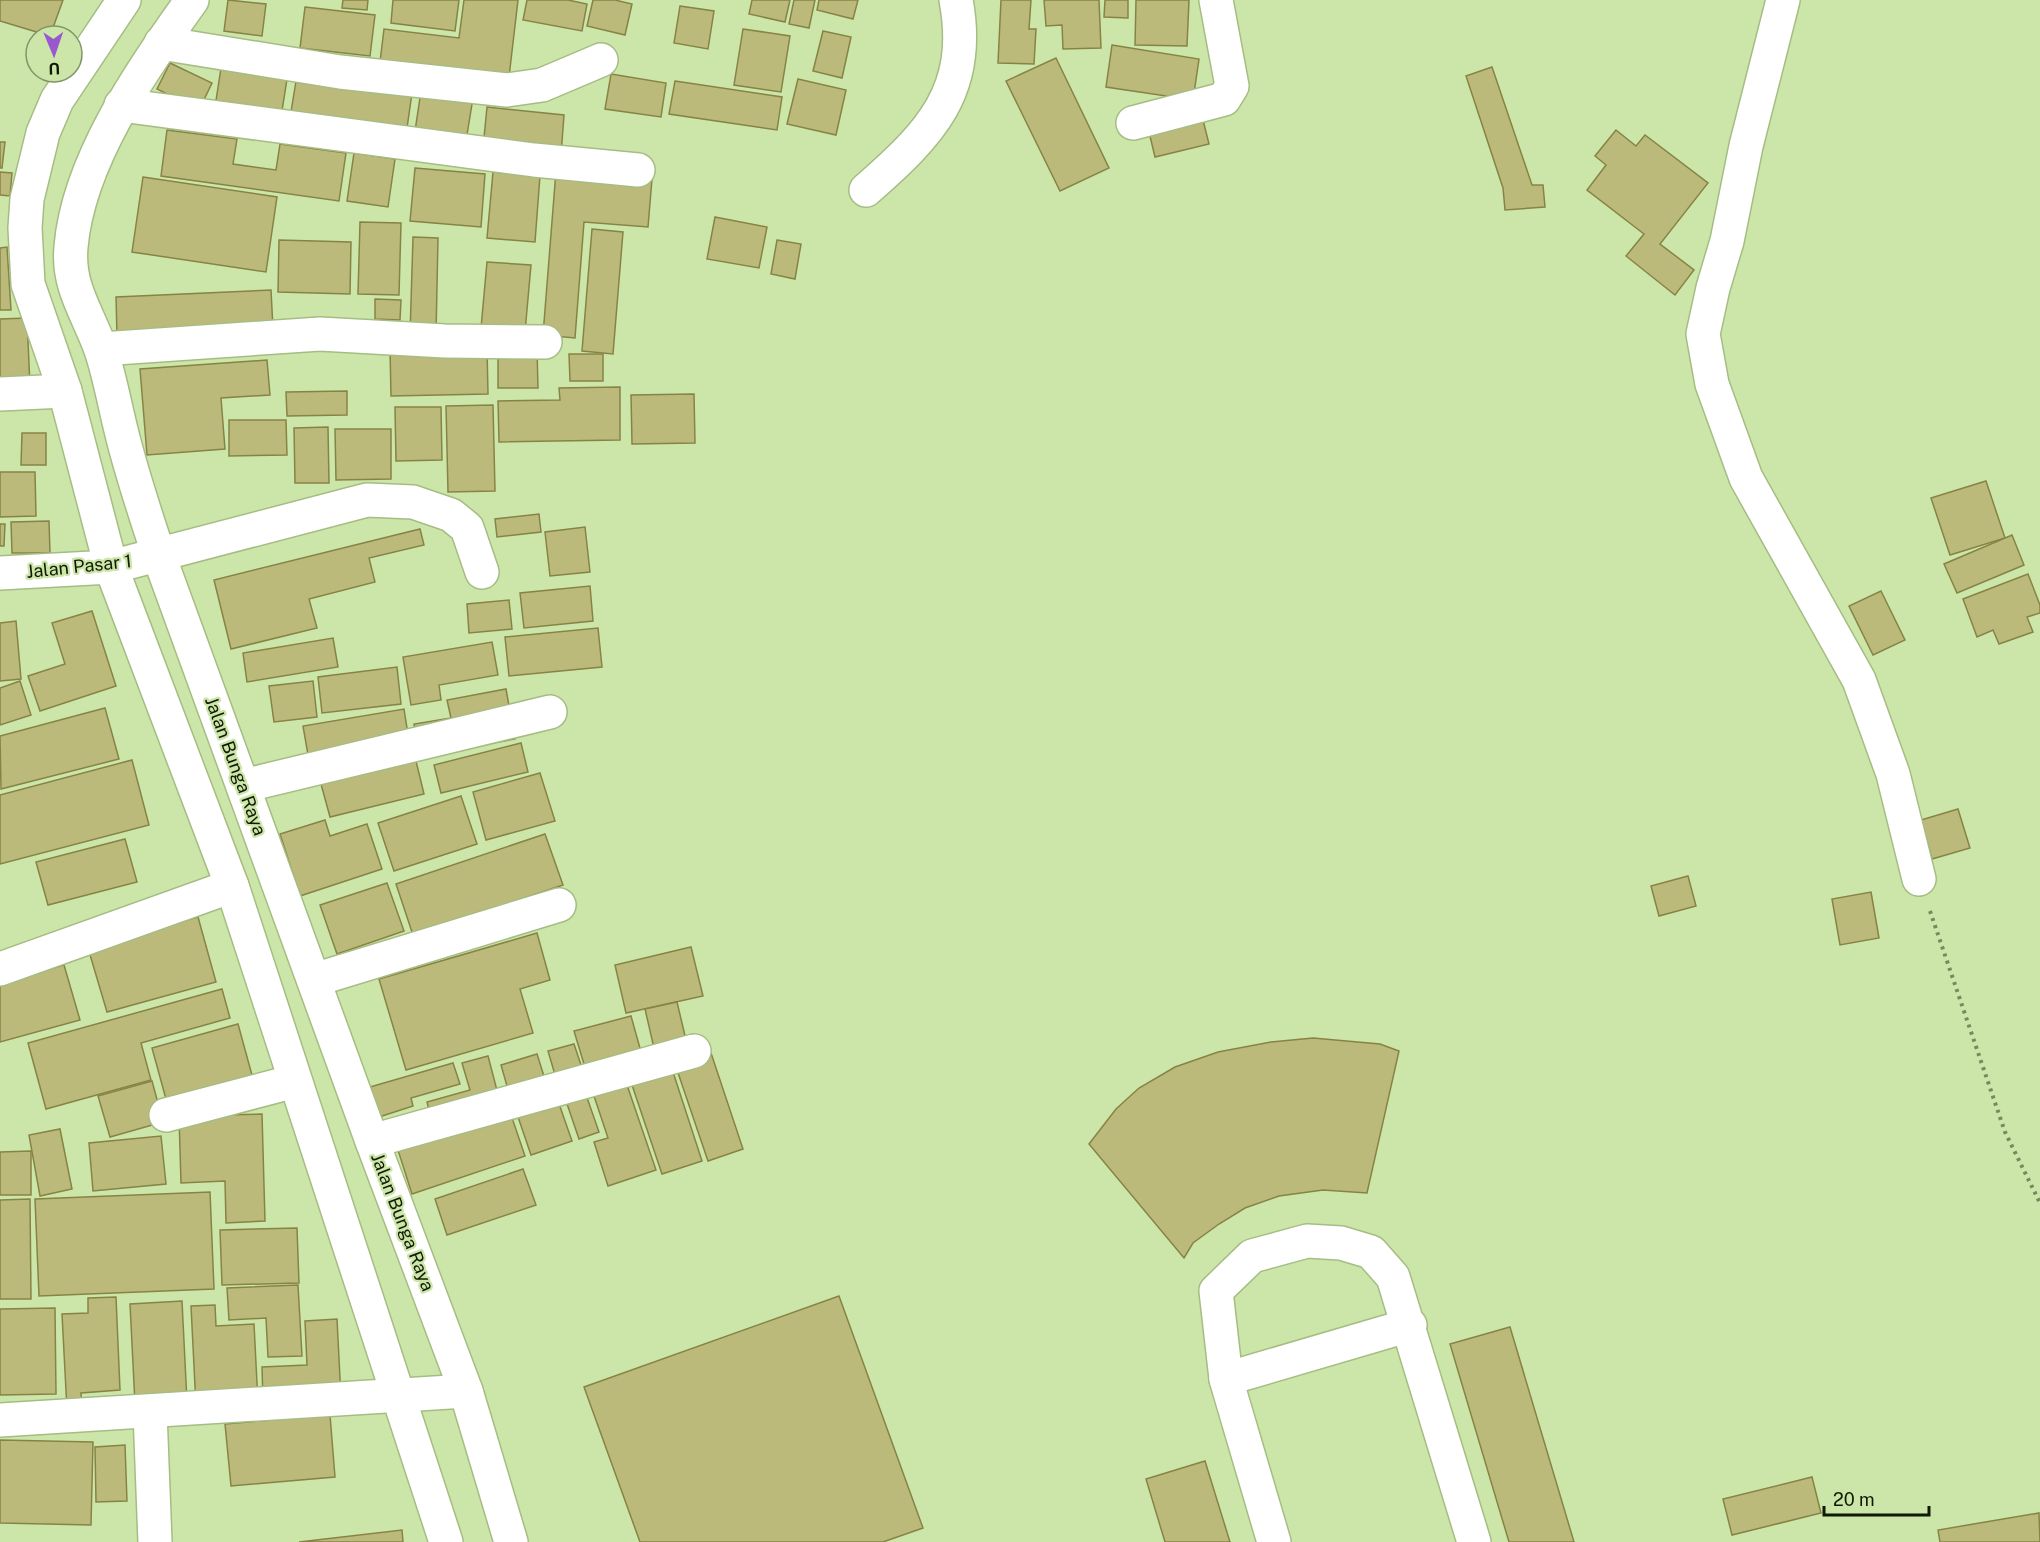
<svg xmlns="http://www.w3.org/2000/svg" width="2040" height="1542" viewBox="0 0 2040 1542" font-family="'Public Sans',sans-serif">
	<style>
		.building { fill: #bcba7a; stroke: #868445; stroke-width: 1.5 }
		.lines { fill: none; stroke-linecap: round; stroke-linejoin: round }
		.minor-casing { stroke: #a5bd83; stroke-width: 36 }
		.major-casing { stroke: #a5bd83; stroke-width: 36 }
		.path { stroke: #778a5e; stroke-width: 4; stroke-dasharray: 3 4.5; stroke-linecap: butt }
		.minor { stroke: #fff; stroke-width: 33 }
		.major { stroke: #fff; stroke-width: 33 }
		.labels { text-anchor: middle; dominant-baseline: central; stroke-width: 4.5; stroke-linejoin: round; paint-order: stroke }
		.street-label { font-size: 18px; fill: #101903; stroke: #cce6a9 }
	</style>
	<rect width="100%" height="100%" fill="#cce6a9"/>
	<g class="building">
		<polygon points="0,0 63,0 50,36 0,21"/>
		<polygon points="228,0 266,4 262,36 224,31"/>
		<polygon points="343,0 368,0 367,10 342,8"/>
		<polygon points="393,0 459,0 455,31 391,23"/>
		<polygon points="464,0 518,0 509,77 380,62 384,29 459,38"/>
		<polygon points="527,0 568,0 587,4 582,31 523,20"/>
		<polygon points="593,0 615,0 632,4 625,35 587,26"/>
		<polygon points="752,0 790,0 785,22 749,14"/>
		<polygon points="794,0 815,0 809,28 789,24"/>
		<polygon points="819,0 858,0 853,19 817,10"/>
		<polygon points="1001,0 1031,0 1029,29 1036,29 1034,64 998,63"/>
		<polygon points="1044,0 1099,0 1101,48 1063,49 1062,25 1046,26"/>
		<polygon points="1105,0 1128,0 1128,18 1104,17"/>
		<polygon points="1136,0 1189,0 1187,46 1135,45"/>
		<polygon points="680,6 714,11 708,49 674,43"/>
		<polygon points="305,7 375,15 370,56 300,48"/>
		<polygon points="743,29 790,36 781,92 734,85"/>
		<polygon points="823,31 851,37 842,78 813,71"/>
		<polygon points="1112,45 1199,59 1193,100 1106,87"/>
		<polygon points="1056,58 1109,168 1060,191 1006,81"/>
		<polygon points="170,63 212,83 199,110 157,89"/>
		<polygon points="1492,67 1532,185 1543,185 1545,207 1505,210 1503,188 1466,76"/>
		<polygon points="221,68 287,79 281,117 215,107"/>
		<polygon points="611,74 666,83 661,117 605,109"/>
		<polygon points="297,75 412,93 406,135 290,118"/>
		<polygon points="798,79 846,90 836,135 787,124"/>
		<polygon points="675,81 782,97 777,130 669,114"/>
		<polygon points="421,91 473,98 465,147 414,138"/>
		<polygon points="487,107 564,115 561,155 483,148"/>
		<polygon points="1203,120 1209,144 1155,157 1149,132"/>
		<polygon points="167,130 237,139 233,164 276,170 280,144 346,153 339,201 161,176"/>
		<polygon points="1616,130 1636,146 1645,135 1708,183 1660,244 1694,270 1675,295 1626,256 1644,234 1587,190 1606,165 1595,156"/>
		<polygon points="0,142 5,142 2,168 0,168"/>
		<polygon points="354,153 395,159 388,207 347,201"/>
		<polygon points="415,168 485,174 481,227 410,221"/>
		<polygon points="556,171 652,179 648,227 584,222 575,338 543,335"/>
		<polygon points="0,172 12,173 10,196 0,195"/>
		<polygon points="493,172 540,176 535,242 487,238"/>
		<polygon points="143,177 277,197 266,272 132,252"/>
		<polygon points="715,217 767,227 759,268 707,259"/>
		<polygon points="360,222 401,223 399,295 358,294"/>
		<polygon points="592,229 623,232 613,354 582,351"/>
		<polygon points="413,237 438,238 436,335 410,335"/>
		<polygon points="279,240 351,242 350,294 278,292"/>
		<polygon points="777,240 801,244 795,279 771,274"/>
		<polygon points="7,247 11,310 0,310 0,248"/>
		<polygon points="487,262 531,265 525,332 481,328"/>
		<polygon points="271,290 273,329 117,336 116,297"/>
		<polygon points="375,299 401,300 400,320 375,319"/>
		<polygon points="27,318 30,386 0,387 0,319"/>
		<polygon points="487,348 488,394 391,396 390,349"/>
		<polygon points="498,349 537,349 538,388 498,388"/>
		<polygon points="569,354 603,354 603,381 570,381"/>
		<polygon points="267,360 270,395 221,398 225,449 147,455 140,369"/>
		<polygon points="620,387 620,440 499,442 498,401 560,400 559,388"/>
		<polygon points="347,391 347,415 287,416 286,392"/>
		<polygon points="694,394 695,443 632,444 631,395"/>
		<polygon points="493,405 495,491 448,492 446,406"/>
		<polygon points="395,407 441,407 442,460 396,461"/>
		<polygon points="229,420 286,420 287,455 229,456"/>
		<polygon points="328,427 329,483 295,483 294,428"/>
		<polygon points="335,429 391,429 391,479 336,480"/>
		<polygon points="22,433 46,433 46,465 21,465"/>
		<polygon points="0,472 35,472 36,516 0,517"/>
		<polygon points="1986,481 2005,538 1950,555 1931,498"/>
		<polygon points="539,514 541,532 497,537 495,519"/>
		<polygon points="49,521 50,553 12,553 11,522"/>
		<polygon points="0,524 5,524 4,546 0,546"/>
		<polygon points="585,527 590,572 550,576 545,532"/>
		<polygon points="420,529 424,545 369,558 375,582 309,599 317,628 231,649 214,580"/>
		<polygon points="2012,535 2024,565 1957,593 1944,564"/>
		<polygon points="2028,574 2040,605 2040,613 2027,617 2033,632 1999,644 1993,630 1977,637 1963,599"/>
		<polygon points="590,586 593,621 524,628 520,593"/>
		<polygon points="1881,591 1905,640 1873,655 1849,606"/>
		<polygon points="509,600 512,629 469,633 467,604"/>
		<polygon points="92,611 116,686 40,711 28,676 65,664 52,623"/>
		<polygon points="16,621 21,679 0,681 0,623"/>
		<polygon points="598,628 602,667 509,676 505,637"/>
		<polygon points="333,638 338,667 247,682 243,653"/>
		<polygon points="492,642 498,675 439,685 441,700 411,705 403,657"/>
		<polygon points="397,667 401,704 322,713 318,677"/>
		<polygon points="20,681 31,715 0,725 0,688"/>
		<polygon points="313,681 317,717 274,722 269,686"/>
		<polygon points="506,689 515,739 420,756 414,724 451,718 447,700"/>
		<polygon points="105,708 119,759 1,789 0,736"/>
		<polygon points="404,709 411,754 311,772 303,726"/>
		<polygon points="521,743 528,772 441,793 434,765"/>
		<polygon points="132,760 149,825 0,864 0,795"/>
		<polygon points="416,761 424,794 330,817 321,784"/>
		<polygon points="540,773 555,821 486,840 473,792"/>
		<polygon points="461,796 477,844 394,871 378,823"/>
		<polygon points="1958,809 1970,848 1932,859 1921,820"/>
		<polygon points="325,820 330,836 367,824 382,869 300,896 280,834"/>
		<polygon points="545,834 563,885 413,935 396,884"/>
		<polygon points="125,839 137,882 48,905 36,862"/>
		<polygon points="1688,876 1696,906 1659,916 1651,886"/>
		<polygon points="387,883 404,931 337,954 320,905"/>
		<polygon points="1871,892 1879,938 1840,945 1832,899"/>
		<polygon points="198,917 216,982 107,1012 88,948"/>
		<polygon points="537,933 550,980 520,989 533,1033 406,1070 379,979"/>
		<polygon points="691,947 703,996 626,1013 615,965"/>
		<polygon points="64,965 80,1020 0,1042 0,983"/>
		<polygon points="222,989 230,1018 141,1043 151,1080 46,1109 28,1043"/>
		<polygon points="677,1002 686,1040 654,1048 645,1009"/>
		<polygon points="631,1016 643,1059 587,1074 574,1031"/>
		<polygon points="238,1024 255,1086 169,1110 152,1048"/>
		<polygon points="1313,1038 1380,1044 1399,1051 1367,1193 1323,1190 1279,1196 1245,1208 1219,1224 1193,1243 1184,1258 1089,1144 1116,1109 1139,1088 1175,1067 1218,1052 1271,1042"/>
		<polygon points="574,1044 585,1077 558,1085 548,1051"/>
		<polygon points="711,1053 743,1149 708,1161 675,1064"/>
		<polygon points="537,1054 548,1089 511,1100 501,1065"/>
		<polygon points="488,1056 499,1098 431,1118 427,1102 470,1090 462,1063"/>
		<polygon points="453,1063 460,1084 411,1098 413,1106 379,1117 370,1087"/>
		<polygon points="673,1072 702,1161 662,1174 632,1085"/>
		<polygon points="152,1081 163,1122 110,1137 98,1096"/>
		<polygon points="626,1082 656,1170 608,1186 594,1142 608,1138 593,1093"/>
		<polygon points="584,1089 599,1132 579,1139 564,1095"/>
		<polygon points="557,1098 572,1141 531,1155 516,1111"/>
		<polygon points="509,1109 525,1156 412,1194 397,1147"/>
		<polygon points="262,1114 265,1221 226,1223 225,1181 181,1183 179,1116"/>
		<polygon points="60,1129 72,1189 40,1196 29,1135"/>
		<polygon points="161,1136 166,1184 93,1191 89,1143"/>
		<polygon points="31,1151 31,1195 0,1195 0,1152"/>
		<polygon points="523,1169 536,1205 447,1235 435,1199"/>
		<polygon points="210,1192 214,1289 39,1296 35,1199"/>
		<polygon points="30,1199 31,1299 0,1299 0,1200"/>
		<polygon points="297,1228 299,1283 222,1285 220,1230"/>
		<polygon points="298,1285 302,1356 268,1357 266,1318 229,1320 227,1288"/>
		<polygon points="839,1296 923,1528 883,1542 640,1542 584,1387"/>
		<polygon points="116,1297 120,1390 81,1393 82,1409 67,1410 62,1314 88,1313 88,1298"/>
		<polygon points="182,1301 187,1402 135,1404 130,1304"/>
		<polygon points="215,1305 216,1326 254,1324 258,1403 196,1406 191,1306"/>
		<polygon points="55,1308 56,1394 0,1395 0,1309"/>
		<polygon points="337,1319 341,1398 263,1401 262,1367 307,1365 305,1321"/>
		<polygon points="1510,1327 1574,1542 1509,1542 1450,1344"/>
		<polygon points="330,1415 335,1477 231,1486 225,1424"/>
		<polygon points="0,1440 93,1442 91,1525 0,1523"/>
		<polygon points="125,1445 127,1501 96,1502 95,1447"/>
		<polygon points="1205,1461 1230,1542 1165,1542 1146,1479"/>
		<polygon points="1812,1477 1821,1513 1732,1535 1723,1499"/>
		<polygon points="2039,1513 2040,1542 1940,1542 1938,1530"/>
		<polygon points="402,1530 403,1542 299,1542"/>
	</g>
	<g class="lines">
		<g class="minor-casing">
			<g id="minor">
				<polyline points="1783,0 1746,146 1727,241 1713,288 1703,334 1712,384 1746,478 1859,680 1893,774 1919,879"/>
				<polyline points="161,43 340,72 507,90 542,85 601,60"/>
				<polyline points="121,105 534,160 638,170"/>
				<polyline points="1133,123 1224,99 1232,86 1216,0"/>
				<path d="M866,190C930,134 973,91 956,0"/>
				<polyline points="101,349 320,334 445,341 545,342"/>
				<polyline points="0,394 65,391"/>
				<polyline points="0,573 111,567 367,500 413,502 451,515 467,528 482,572"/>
				<polyline points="243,786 550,712"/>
				<polyline points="0,969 232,886"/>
				<polyline points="314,980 559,905"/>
				<polyline points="166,1115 295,1081"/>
				<polyline points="372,1141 694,1051"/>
				<polyline points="1226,1379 1410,1325"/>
				<polyline points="150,1412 155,1542"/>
				<polyline points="0,1420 466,1391"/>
				<polyline points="1274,1542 1226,1379 1216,1291 1252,1256 1307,1241 1341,1243 1371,1252 1393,1277 1474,1542"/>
			</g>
		</g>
		<g class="major-casing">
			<g id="major">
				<polyline points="124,0 57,100 43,133 27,199 25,228 28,284 65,391 111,567 232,886 446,1542"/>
				<path d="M192,0C143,68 78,161 71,247C67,287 89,315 101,350C110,377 115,407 122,434C132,475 146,516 159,556L372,1141L466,1391L511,1542"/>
			</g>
		</g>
		<polyline class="path" points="1930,911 2005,1132 2040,1203"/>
		<use href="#minor" class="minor"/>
		<use href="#major" class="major"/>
	</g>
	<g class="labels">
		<g class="street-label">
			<text transform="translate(79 566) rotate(-6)">Jalan Pasar 1</text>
			<text transform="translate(236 766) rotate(70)">Jalan Bunga Raya</text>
			<text transform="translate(403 1222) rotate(69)">Jalan Bunga Raya</text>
		</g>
	</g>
	<g transform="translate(54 54) rotate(178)"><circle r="28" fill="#cce6a9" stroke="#819467" stroke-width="1.5"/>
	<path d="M0-4.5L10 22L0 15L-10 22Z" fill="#9958ce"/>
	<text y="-9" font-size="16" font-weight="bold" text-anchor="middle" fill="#101903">U</text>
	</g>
	<path d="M1824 1506v9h105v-9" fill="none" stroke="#101903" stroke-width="3"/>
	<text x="1833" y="1506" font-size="18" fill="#101903" stroke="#cce6a9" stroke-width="4.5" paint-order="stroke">20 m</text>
</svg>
